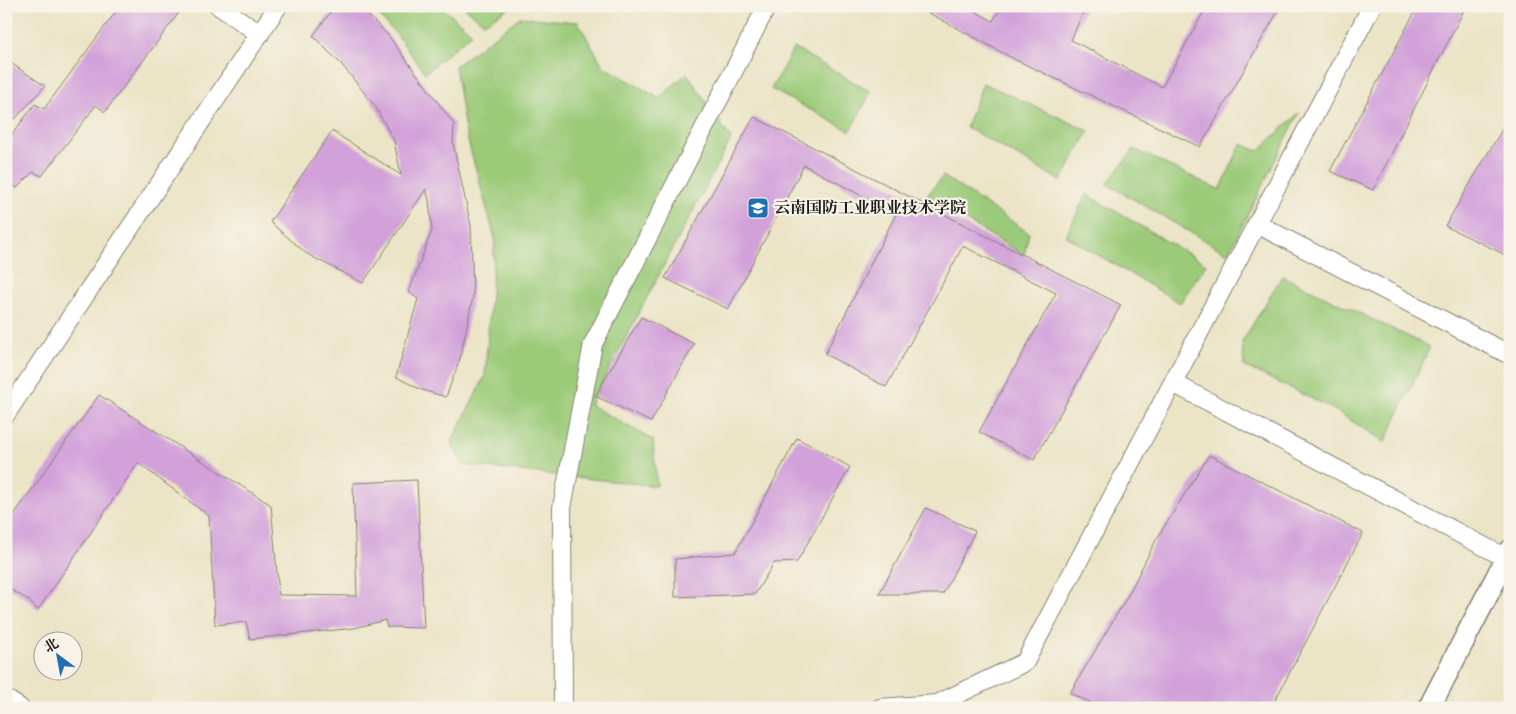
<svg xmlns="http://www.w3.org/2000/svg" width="1516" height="714" viewBox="0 0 1516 714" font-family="'IM FELL Double Pica','Noto Serif SC',serif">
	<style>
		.green { fill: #9bcb79; stroke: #5c744a }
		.building { fill: #d2a1da }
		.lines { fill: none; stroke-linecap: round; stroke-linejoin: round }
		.minor-casing { stroke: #848071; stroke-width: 20 }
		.tertiary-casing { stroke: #848071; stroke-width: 24 }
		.minor { stroke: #fff; stroke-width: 18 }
		.tertiary { stroke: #fff; stroke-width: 21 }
		.labels { text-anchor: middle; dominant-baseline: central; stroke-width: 4.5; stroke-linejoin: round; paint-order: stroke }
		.poi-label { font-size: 16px; font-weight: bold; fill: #1c1c1c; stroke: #f7f3e8; text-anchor: start }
	</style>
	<rect width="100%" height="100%" fill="#f7f3e8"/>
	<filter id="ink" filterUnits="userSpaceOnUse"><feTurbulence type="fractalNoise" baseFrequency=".02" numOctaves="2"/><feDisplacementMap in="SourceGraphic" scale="10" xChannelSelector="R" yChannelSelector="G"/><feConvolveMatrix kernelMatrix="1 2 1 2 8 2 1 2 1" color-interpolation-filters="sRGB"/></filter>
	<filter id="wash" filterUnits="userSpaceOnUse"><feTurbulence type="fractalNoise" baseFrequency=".0096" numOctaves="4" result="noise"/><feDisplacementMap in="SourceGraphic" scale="20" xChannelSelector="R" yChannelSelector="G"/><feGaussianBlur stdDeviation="1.12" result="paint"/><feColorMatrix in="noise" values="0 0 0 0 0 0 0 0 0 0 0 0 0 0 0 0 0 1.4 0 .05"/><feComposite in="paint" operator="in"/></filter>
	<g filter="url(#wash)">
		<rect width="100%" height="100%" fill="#ebe4c6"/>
		<g class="green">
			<polygon points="370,6 437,6 450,14 472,33 425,73 397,35"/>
			<polygon points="463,6 512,6 484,23"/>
			<polygon points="520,17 578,22 603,66 659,98 687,73 731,139 590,405 653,440 657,486 464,465 451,443 485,376 495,238 465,130 455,66"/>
			<polygon points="794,48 871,92 850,131 771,89"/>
			<polygon points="983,83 1089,131 1061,181 966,127"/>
			<polygon points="1299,113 1228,254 1107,184 1134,149 1220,190 1241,144 1258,151"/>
			<polygon points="943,176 1029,233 1024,255 926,197"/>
			<polygon points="1086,194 1206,264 1180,303 1066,236"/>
			<polygon points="1282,276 1430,347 1385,442 1333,409 1244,366 1242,342"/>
		</g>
		<g id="blocks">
			<g class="building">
				<polygon points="120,6 184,6 105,112 96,105 42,176 33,172 17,188 6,182 6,142 35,104 44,109"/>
				<polygon points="335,6 359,6 387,34 454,124 453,143 471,226 473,297 460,359 446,397 422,390 396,377 418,299 409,292 432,230 429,200 426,189 363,283 307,254 270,222 332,131 401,175 394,141 375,106 342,65 313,36"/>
				<polygon points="916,6 966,6 993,21 1002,6 1086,6 1071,40 1162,87 1207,6 1281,6 1200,147 1016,60"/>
				<polygon points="1418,6 1466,6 1373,190 1330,171"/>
				<polygon points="6,60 45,86 15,119 9,113 6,117"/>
				<polygon points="1510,116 1510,257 1445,226"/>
				<polygon points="754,117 1121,305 1034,460 979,432 1056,293 963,246 886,387 825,354 896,214 804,165 728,309 665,278"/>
				<polygon points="641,317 694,344 651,422 595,396"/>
				<polygon points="99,395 271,505 279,595 357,596 353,483 417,480 424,628 387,627 385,620 355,628 250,639 246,622 215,625 209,516 138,463 38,610 27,599 6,587 6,526"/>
				<polygon points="797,438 850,467 797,562 774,563 755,594 675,597 675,559 735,553"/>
				<polygon points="1209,455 1363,533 1271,708 1102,708 1070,693 1127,597 1156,540"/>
				<polygon points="926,508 975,531 943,594 879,594"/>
			</g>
		</g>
	</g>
	<g filter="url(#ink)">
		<use href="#blocks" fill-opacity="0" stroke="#848071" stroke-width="1"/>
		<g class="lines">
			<g class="minor-casing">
				<g id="minor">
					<polyline points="219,6 260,34"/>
					<polyline points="1257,224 1510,355"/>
					<polyline points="1173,383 1506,558"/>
					<polyline points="6,414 278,6"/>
					<polyline points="6,699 20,708"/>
					<polyline points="563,708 562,508 593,344 767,6"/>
					<polyline points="880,708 937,704 1025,662 1372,6"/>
				</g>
			</g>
			<g class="tertiary-casing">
				<polyline id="tertiary" points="1429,708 1510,551"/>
			</g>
			<use href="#minor" class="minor"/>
			<use href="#tertiary" class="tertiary"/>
		</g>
	</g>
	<defs>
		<g id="university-square" transform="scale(1.125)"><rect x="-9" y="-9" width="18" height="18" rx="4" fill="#1f6fb2" stroke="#f7f3e8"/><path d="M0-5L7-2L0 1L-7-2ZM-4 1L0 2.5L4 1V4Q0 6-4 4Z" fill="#fff"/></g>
	</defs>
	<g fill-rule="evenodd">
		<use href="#university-square" x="758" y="208"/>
	</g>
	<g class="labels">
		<g class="poi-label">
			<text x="774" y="208">云南国防工业职业技术学院</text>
		</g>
	</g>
	<rect width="1516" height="714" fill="none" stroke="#f7f3e8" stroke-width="25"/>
	<g transform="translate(58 656) rotate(328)"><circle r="24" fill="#f7f3e8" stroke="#9f9d96"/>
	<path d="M0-4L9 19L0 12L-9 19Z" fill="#1f6fb2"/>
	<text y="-8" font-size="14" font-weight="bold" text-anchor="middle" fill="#1c1c1c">北</text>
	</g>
</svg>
